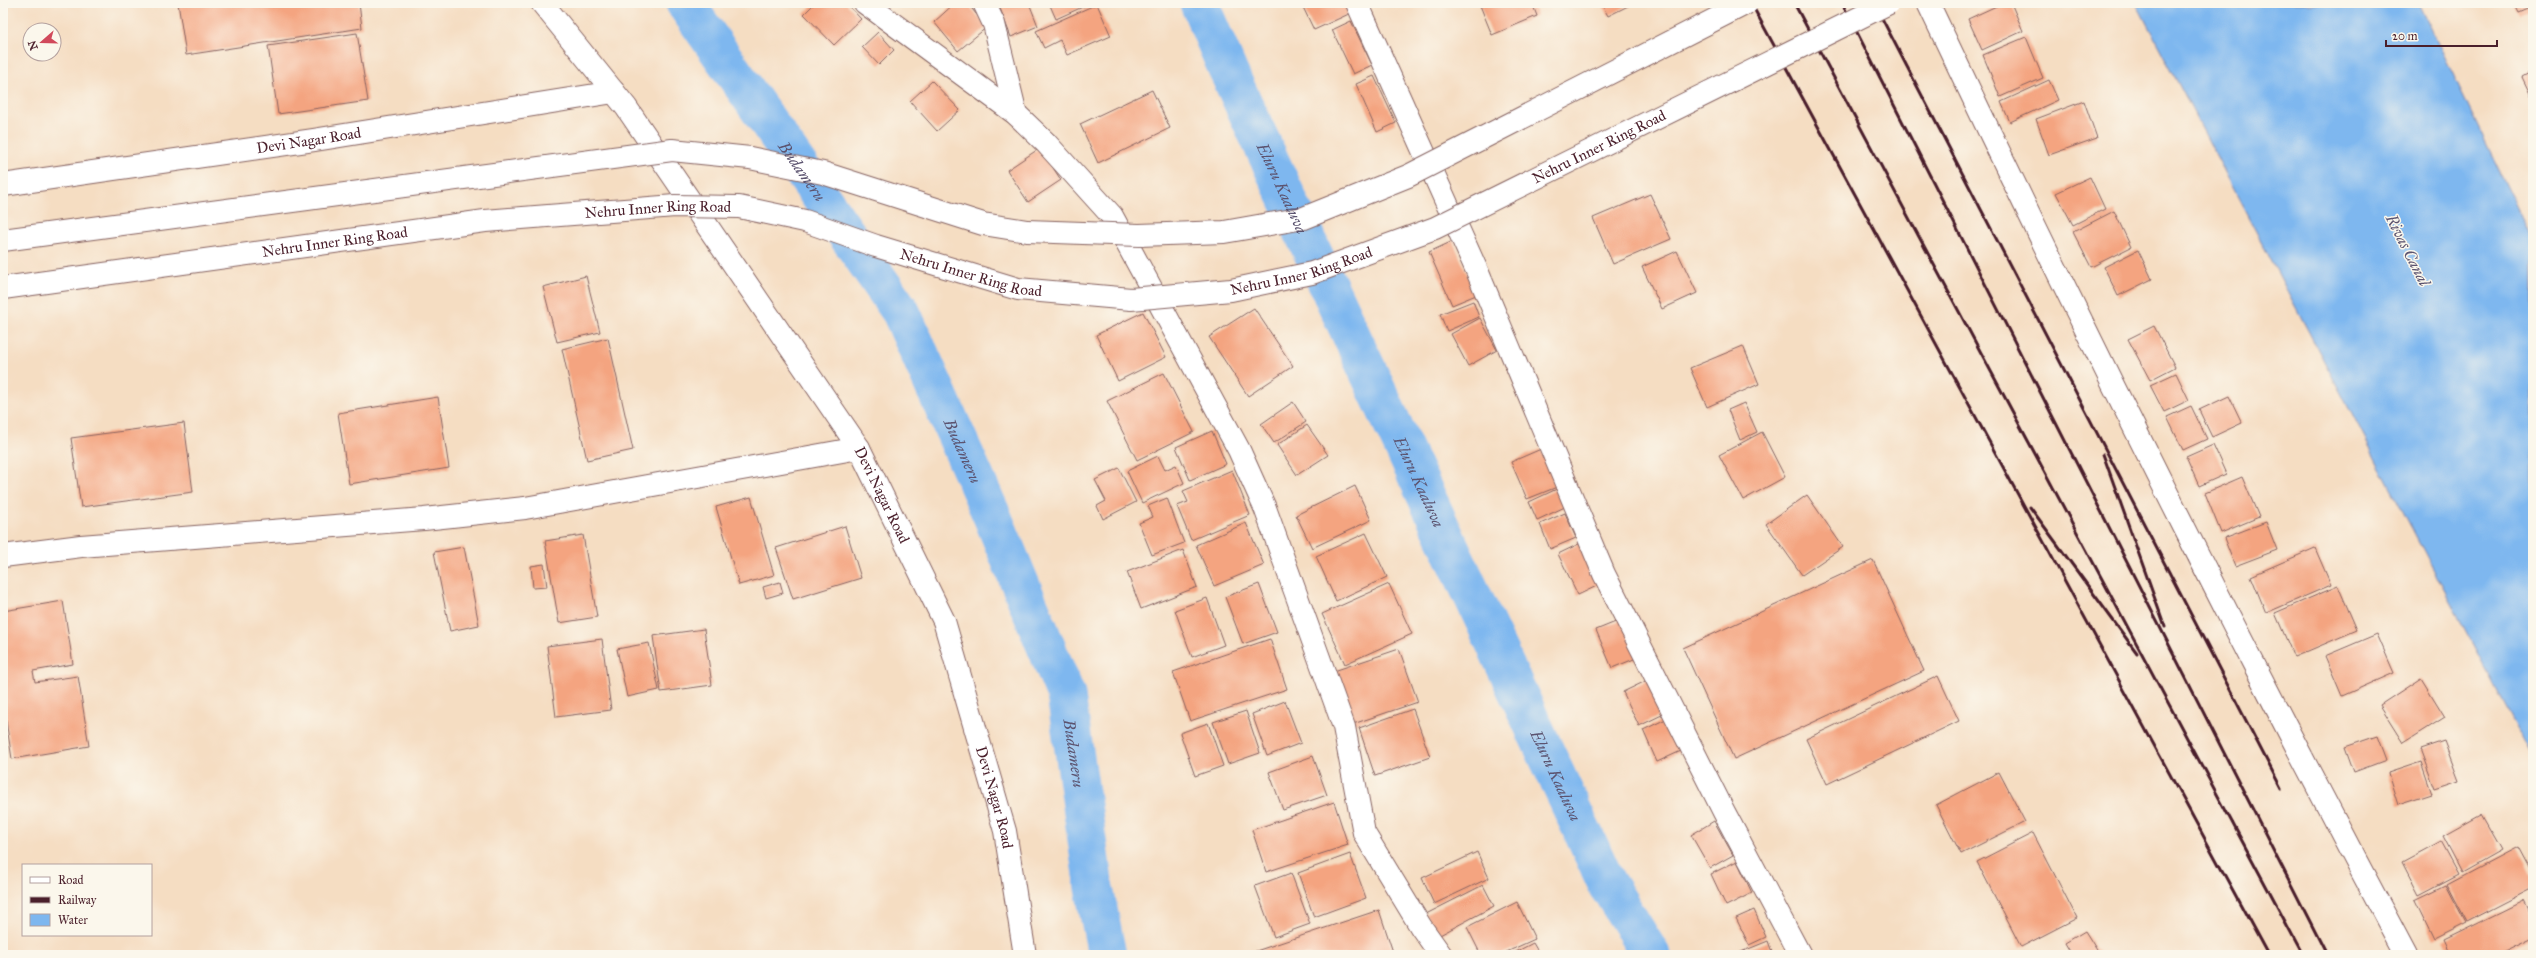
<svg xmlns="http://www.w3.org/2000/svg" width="2536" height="958" viewBox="0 0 2536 958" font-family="'IM FELL Great Primer',serif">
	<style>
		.water { fill: #7eb7ef; stroke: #646b8d }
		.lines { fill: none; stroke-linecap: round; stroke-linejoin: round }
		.canal { stroke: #7eb7ef; stroke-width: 39 }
		.building { fill: #f4a480 }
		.minor-casing { stroke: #866260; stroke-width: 24 }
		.minor { stroke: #fff; stroke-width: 22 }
		.rail { stroke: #4a1f2b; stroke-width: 3 }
		.major-bridge-casing { stroke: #866260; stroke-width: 24; stroke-linecap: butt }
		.major-bridge { stroke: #fff; stroke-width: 22 }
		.labels { text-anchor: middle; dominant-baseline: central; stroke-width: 3; stroke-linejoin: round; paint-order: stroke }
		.street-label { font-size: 15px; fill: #4a1f2b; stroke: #fbf7ec }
		.water-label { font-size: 16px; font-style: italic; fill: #5c5470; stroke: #fbf7ec }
	</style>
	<rect width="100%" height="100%" fill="#fbf7ec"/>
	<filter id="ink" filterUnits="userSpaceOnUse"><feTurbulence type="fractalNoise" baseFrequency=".025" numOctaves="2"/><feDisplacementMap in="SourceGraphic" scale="8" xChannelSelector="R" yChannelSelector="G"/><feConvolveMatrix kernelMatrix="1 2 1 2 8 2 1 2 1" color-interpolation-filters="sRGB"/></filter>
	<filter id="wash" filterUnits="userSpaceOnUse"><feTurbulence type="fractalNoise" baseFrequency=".012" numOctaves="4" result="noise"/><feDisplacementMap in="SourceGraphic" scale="16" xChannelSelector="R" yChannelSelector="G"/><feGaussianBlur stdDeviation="0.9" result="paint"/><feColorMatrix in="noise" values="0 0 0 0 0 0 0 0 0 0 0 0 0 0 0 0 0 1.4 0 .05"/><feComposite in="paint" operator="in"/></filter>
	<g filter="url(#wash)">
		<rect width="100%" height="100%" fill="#f5ddc2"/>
		<polygon class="water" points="2136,3 2419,3 2533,241 2533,759"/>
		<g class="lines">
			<g class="canal">
				<path id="s1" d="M685,3L901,312L993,518L1066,695L1094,888L1107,955"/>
				<path id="s2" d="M1199,3L1229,73L1606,882L1651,955"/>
			</g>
		</g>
		<g id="blocks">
			<g class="building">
				<polygon points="178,3 359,3 362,28 186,55"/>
				<polygon points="815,3 846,3 861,19 834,45 804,14"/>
				<polygon points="955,3 967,3 987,27 958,51 934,22"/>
				<polygon points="998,3 1029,3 1038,26 1011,37"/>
				<polygon points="1049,3 1086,3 1087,5 1056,19"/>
				<polygon points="1301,3 1346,3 1351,13 1314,30"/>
				<polygon points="1479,3 1532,3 1537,16 1492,35"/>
				<polygon points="1601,3 1634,3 1608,16"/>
				<polygon points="2003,3 2011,3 2023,31 1982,50 1968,19"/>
				<polygon points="2514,3 2533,3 2533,7 2519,13"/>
				<polygon points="1097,4 1111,36 1067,55 1060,40 1044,48 1036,31"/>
				<polygon points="1351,21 1372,65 1353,74 1332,30"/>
				<polygon points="878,32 894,50 879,65 862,47"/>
				<polygon points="357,33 368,101 278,114 268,46"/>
				<polygon points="2026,37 2043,78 2000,97 1983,55"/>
				<polygon points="2533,71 2533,100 2522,77"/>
				<polygon points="1374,76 1396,123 1377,132 1356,84"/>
				<polygon points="2049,80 2058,100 2010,122 2001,102"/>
				<polygon points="932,81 960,110 937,131 910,101"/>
				<polygon points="1152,90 1170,128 1098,163 1080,124"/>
				<polygon points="2084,101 2097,138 2049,155 2036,119"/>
				<polygon points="1040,148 1061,180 1028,202 1007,170"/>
				<polygon points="2090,177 2105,209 2073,225 2056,193"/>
				<polygon points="1650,194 1671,239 1613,264 1593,218"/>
				<polygon points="2114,211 2131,247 2091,267 2073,232"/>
				<polygon points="1453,241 1476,295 1452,305 1429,252"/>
				<polygon points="2138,250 2152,279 2118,296 2104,267"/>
				<polygon points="1677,251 1697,293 1662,309 1642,267"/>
				<polygon points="586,276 600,332 557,342 543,287"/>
				<polygon points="1473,301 1479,317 1447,331 1440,314"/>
				<polygon points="1254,308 1293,366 1248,396 1209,337"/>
				<polygon points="1143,312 1166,357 1118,381 1096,335"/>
				<polygon points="1480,318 1497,350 1468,366 1451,334"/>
				<polygon points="2154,326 2175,367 2150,380 2128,339"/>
				<polygon points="608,338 633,450 587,460 562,349"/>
				<polygon points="1743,346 1759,384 1707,407 1690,368"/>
				<polygon points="1164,373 1194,432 1137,460 1107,401"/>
				<polygon points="2176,373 2189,400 2164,412 2150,385"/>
				<polygon points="2229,396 2242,423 2212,437 2199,410"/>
				<polygon points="438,397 449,468 349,484 338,413"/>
				<polygon points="1293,402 1306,422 1274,443 1261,424"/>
				<polygon points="1744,403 1757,432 1740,440 1728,410"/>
				<polygon points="2191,406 2207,439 2183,450 2167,417"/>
				<polygon points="184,423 193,492 81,507 71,438"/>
				<polygon points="1307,425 1328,455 1297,475 1277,445"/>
				<polygon points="1212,431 1226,464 1190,480 1176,447"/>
				<polygon points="1762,432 1785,477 1743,500 1719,455"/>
				<polygon points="2213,445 2226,474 2199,486 2186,457"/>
				<polygon points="1541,449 1557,487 1527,499 1511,462"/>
				<polygon points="1158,456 1165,470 1176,465 1184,483 1142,503 1127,471"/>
				<polygon points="1119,468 1136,502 1103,519 1097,506 1106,501 1095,480"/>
				<polygon points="1232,470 1250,515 1191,540 1177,506 1188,502 1183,491"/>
				<polygon points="2242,477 2259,517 2221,533 2205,493"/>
				<polygon points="1355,486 1371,520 1312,548 1296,515"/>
				<polygon points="1559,488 1567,506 1537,520 1529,502"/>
				<polygon points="1807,495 1843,547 1802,575 1766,524"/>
				<polygon points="751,497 774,575 739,585 716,507"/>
				<polygon points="1167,498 1184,543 1152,555 1139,523 1153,517 1148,506"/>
				<polygon points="1565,513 1576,538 1550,549 1540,524"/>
				<polygon points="2266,522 2277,550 2235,566 2224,538"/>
				<polygon points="1246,523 1264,565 1214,586 1196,545"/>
				<polygon points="845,526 861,578 793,599 776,548"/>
				<polygon points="1366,533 1387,577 1336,601 1316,556"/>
				<polygon points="583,535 597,617 559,623 545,541"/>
				<polygon points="1583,542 1603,583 1578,595 1558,554"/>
				<polygon points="464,547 479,625 450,631 434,552"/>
				<polygon points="2315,548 2331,585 2266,613 2251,576"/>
				<polygon points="1183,550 1197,587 1141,609 1127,572"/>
				<polygon points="1873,560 1924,671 1734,759 1683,648"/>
				<polygon points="544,564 547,587 533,588 531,566"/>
				<polygon points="780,582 783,593 766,598 763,587"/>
				<polygon points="1259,584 1277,632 1243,644 1225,597"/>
				<polygon points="1389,584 1412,634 1345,664 1322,614"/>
				<polygon points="2338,586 2357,630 2294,657 2275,613"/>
				<polygon points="1207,598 1224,645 1192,657 1175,610"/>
				<polygon points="63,601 73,664 33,671 35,682 78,676 89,746 12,759 3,701 3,611"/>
				<polygon points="1623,619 1639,657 1612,668 1596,630"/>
				<polygon points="704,629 712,685 661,692 653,636"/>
				<polygon points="2377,634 2394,673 2342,696 2325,656"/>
				<polygon points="602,639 611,710 556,717 547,646"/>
				<polygon points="1270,639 1287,689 1190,721 1173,672"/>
				<polygon points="649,643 659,690 627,697 617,649"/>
				<polygon points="1399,649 1418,702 1353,724 1334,671"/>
				<polygon points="1938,676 1959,721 1827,784 1806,739"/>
				<polygon points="1652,678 1668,712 1639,726 1623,692"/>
				<polygon points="2421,678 2445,717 2404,743 2380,705"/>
				<polygon points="1285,701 1301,743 1267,756 1252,714"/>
				<polygon points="1413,709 1430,757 1375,776 1359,728"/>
				<polygon points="1246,711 1260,753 1228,764 1213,722"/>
				<polygon points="1666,719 1681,751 1657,762 1643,730"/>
				<polygon points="1208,723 1223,766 1195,776 1180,733"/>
				<polygon points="2377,736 2386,760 2354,772 2345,747"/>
				<polygon points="2444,741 2459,781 2435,789 2420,749"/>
				<polygon points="1313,756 1327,795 1283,810 1269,772"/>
				<polygon points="2421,762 2432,794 2398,805 2388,773"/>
				<polygon points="1999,772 2025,822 1961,854 1936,805"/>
				<polygon points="1334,802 1348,845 1266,872 1252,830"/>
				<polygon points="2481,815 2501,850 2462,872 2443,836"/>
				<polygon points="1714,821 1733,855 1710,868 1691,835"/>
				<polygon points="2033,833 2077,918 2021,947 1977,862"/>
				<polygon points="2441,841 2459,874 2419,895 2402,862"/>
				<polygon points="2517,847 2533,877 2533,888 2467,922 2447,884"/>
				<polygon points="1477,852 1489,878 1434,904 1422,878"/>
				<polygon points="1350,854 1366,898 1314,917 1298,873"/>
				<polygon points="1737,861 1752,893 1726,906 1711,874"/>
				<polygon points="1291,873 1310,924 1274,937 1255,886"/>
				<polygon points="1483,885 1494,906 1438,936 1426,914"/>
				<polygon points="2446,885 2466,923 2434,939 2415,900"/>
				<polygon points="2523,901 2533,921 2533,937 2496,955 2450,955 2443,940"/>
				<polygon points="1517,902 1535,939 1500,955 1481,955 1467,927"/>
				<polygon points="1379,910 1393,952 1383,955 1244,955"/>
				<polygon points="1754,910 1766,937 1749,945 1736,918"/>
				<polygon points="2085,931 2100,955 2072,955 2065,943"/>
				<polygon points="1768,941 1773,955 1737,955 1736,954"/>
				<polygon points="1533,943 1540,955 1510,955"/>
			</g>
		</g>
	</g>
	<g filter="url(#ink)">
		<use href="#blocks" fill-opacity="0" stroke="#866260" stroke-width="1"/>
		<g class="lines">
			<g class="minor-casing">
				<g id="minor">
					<path id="s3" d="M542,3L626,107L859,448L944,621L1005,831L1025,955"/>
					<polyline points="865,3 1016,114 1046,143 1112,216 1239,450 1265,508 1344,727 1364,833 1421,927 1441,955"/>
					<polyline points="984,3 994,24 1016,114"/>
					<polyline points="1357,3 1478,273 1604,574 1724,812 1800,955"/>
					<path d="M1928,3C2080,324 2239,642 2406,955"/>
					<path id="s4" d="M3,185L314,140L614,92"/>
					<polyline points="3,556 81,546 424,519 525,508 859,448"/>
				</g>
			</g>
			<use href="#minor" class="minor"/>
			<g class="rail">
				<polyline points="1751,3 2268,955"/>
				<polyline points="1794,3 2303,955"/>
				<polyline points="1842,3 2327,955"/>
				<polyline points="1874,3 2281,788"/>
				<polyline points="2103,454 2165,627"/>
				<polyline points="2030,507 2137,653"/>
			</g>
			<g class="major-bridge-casing">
				<g id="major-bridge">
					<polyline points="3,240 672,150 750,158 823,173 983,224 1027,231 1139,235 1224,232 1304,218 1408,176 1747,3"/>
					<path id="s5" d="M3,288L485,221L675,206L739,207L805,221L876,246L1018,289L1131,299L1231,290L1312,273L1435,228L1889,3"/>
				</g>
			</g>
			<use href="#major-bridge" class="major-bridge"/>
		</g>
	</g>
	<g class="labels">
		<g class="street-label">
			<text stroke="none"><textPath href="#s4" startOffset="309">Devi Nagar Road</textPath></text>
			<text stroke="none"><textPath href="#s5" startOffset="1643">Nehru Inner Ring Road</textPath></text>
			<text stroke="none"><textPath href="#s5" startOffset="660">Nehru Inner Ring Road</textPath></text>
			<text stroke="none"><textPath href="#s5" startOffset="335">Nehru Inner Ring Road</textPath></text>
			<text stroke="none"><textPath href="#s5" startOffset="1319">Nehru Inner Ring Road</textPath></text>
			<text stroke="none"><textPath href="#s5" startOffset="983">Nehru Inner Ring Road</textPath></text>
			<text stroke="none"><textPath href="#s3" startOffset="599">Devi Nagar Road</textPath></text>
			<text stroke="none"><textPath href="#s3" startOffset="923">Devi Nagar Road</textPath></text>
		</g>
		<g class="water-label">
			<text stroke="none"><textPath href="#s1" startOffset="205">Budameru</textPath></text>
			<text stroke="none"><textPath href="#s2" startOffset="203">Eluru Kaaluva</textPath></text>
			<text transform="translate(2408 250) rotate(63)">Rivas Canal</text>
			<text stroke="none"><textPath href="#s1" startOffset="529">Budameru</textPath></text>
			<text stroke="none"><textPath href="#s2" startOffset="527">Eluru Kaaluva</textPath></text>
			<text stroke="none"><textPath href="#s1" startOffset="853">Budameru</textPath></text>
			<text stroke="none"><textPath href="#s2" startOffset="851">Eluru Kaaluva</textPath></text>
		</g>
	</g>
	<rect width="2536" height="958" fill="none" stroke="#fbf7ec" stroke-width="16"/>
	<rect x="22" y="864" width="130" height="72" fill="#fbf7ec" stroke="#b4a19f"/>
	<rect x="30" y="877" width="20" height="6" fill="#ffffff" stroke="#b4a19f"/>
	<text x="58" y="884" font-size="12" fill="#4a1f2b">Road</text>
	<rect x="30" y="897" width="20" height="6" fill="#4a1f2b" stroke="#b4a19f"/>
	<text x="58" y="904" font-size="12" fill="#4a1f2b">Railway</text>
	<rect x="30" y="914" width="20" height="12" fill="#7eb7ef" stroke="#b4a19f"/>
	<text x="58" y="924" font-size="12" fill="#4a1f2b">Water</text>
	<g transform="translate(42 42) rotate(250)"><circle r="19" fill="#fbf7ec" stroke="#b4a19f"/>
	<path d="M0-3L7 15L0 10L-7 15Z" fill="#d1495b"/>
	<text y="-6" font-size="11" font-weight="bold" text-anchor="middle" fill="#4a1f2b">N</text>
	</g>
	<path d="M2386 40v6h111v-6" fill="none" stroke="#4a1f2b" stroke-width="2"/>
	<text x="2392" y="40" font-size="12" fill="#4a1f2b" stroke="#fbf7ec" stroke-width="3" paint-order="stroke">20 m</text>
</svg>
